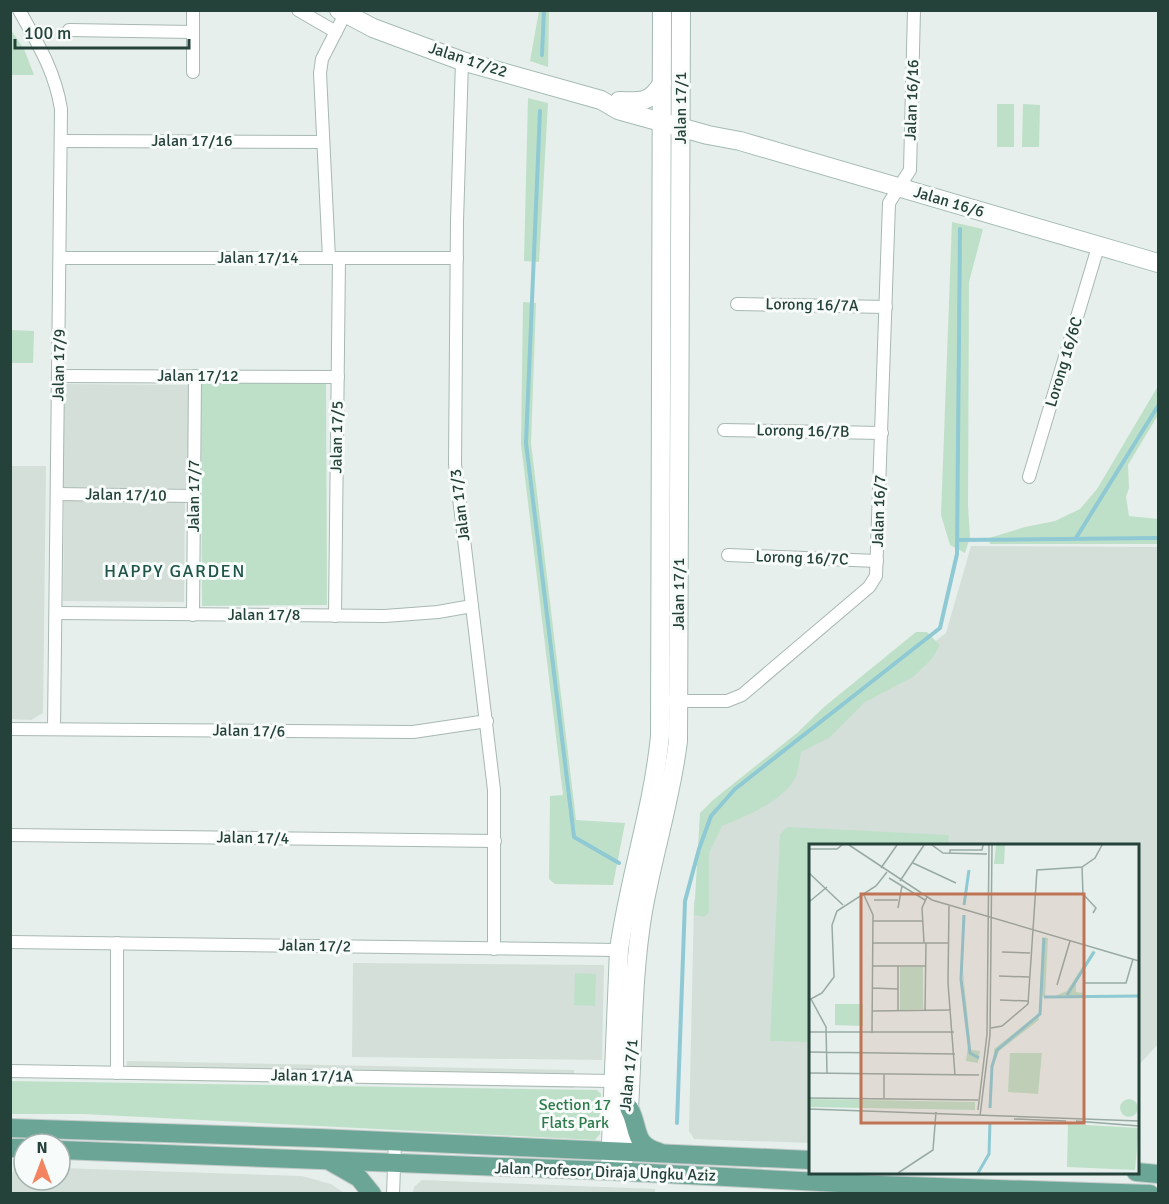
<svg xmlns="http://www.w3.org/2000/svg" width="1169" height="1204" viewBox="0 0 1169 1204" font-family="Signika,sans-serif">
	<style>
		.built { fill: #d4dfda }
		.green { fill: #bfe0c8 }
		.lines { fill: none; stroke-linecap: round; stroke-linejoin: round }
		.stream { stroke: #8ec9d4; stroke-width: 4 }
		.street-casing { stroke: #a8b8b2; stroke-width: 14 }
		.secondary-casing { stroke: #a4bbb3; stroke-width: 20 }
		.primary-casing { stroke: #c2cac8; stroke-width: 20 }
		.street { stroke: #fff; stroke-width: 12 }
		.secondary { stroke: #fff; stroke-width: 18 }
		.primary { stroke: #6aa596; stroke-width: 18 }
		.labels { text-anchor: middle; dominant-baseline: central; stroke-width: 6; stroke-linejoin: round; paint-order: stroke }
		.street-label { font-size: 16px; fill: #24423a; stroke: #f7fbf9 }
		.park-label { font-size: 16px; fill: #2d7a4b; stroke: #f7fbf9 }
		.neighbourhood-label { font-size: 18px; letter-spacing: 1.5px; fill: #1f5548; stroke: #f7fbf9 }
		.inset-river { fill: none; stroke: #8ec9d4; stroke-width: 3 }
		.inset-road { fill: none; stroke: #98aaa4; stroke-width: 1.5 }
		.view { fill: #c07456; fill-opacity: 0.15; stroke: #c07456; stroke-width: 3 }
		.inset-edge { fill: none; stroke: #24423a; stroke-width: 3 }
	</style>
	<rect width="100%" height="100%" fill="#e6efeb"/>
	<g class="built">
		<polygon points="63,384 191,385 190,489 62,487"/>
		<polygon points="11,466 46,466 43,713 31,720 11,719"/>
		<polygon points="64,500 185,501 184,602 63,601"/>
		<polygon points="971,546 1158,547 1158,1044 1138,1066 1138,846 810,846 810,1143 694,1139 689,1131 694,902 706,850 742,793 946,633"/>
		<polygon points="353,963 604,965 602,1060 352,1057"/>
		<polygon points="127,1061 574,1070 574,1088 126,1080"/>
		<polygon points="16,1166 24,1166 24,1180 60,1180 60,1168 302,1176 331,1184 344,1193 11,1193 11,1175"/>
		<polygon points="422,1180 655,1189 655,1193 413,1193 414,1187"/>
	</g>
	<g class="green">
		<polygon points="539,11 549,11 548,67 530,61"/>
		<polygon points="11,30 24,49 34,75 11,75"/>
		<polygon points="528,98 548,103 539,262 524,261"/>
		<rect x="997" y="104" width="17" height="43"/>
		<polygon points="1023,104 1040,105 1039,147 1022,147"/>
		<polygon points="952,222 983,229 969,282 968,506 970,537 965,553 950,545 941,515"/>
		<polygon points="523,302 536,303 531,443 576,820 625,823 613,885 555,884 549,879 550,796 563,795 521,444"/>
		<polygon points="11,330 34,331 33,363 11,363"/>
		<polygon points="201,382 326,382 327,605 202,606"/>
		<polygon points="1158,386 1158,415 1128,465 1129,488 1126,497 1129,516 1158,519 1158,544 990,544 989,538 1025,527 1055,521 1080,509 1097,489"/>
		<path d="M916,632H927L940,645L932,659L913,677L865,702L829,738L801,752C799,761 799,773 794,780C781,802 745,817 722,826L709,853V912L705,917L694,915L700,813L713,800L797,733L824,707Z"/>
		<polygon points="788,827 949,835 948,845 810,846 810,1042 770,1041 780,834"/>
		<polygon points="575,973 596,974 595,1006 574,1005"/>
		<polygon points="11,1081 597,1090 601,1094 600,1134 595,1140 83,1114 11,1114"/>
	</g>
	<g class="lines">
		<g class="stream">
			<polyline points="542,55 544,10"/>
			<polyline points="540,111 526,443 574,837 619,863"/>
			<polyline points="1076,538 1158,406"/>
			<polyline points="957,540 1158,538"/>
			<polyline points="677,1123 685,901 699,849 711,816 735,789 940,628 957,554 960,229"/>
		</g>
		<g class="street-casing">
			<g id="street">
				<path d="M19,10C38,44 55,71 61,109L54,729"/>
				<polyline points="193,10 193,72"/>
				<polyline points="298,10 336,32"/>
				<polyline points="69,30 193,32"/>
				<polyline points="462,61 457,221 455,464 494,790 494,949"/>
				<polyline points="61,141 323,142"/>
				<polyline points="60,258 457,258"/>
				<polyline points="329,258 320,73 322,59 345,14"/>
				<polyline points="737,304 886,307"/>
				<polyline points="58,376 338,377"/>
				<polyline points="724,430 882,433"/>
				<polyline points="1029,477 1098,247"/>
				<polyline points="57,494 194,496"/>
				<polyline points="728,555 877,561"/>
				<polyline points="56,613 385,616 438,612 472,606"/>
				<polyline points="193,615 195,376"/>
				<polyline points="335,616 339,258"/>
				<polyline points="671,701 727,701 742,695 869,587 876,576 889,203 910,170 914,10"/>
				<polyline points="10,729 413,732 487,721"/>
				<polyline points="10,835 495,841"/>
				<polyline points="10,942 619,950"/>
				<polyline points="117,943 117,1073"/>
				<polyline points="10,1071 613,1081"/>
				<polyline points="393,1194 395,1141"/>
			</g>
		</g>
		<g class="secondary-casing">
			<g id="secondary">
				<polyline points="339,10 373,28 462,61 601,100 618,110 708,135 740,141 1158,263"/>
				<path d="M619,101C640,102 651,103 662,83"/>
				<path d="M610,1167L619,950C629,878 653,808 660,736L662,10"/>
				<path d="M623,1167L625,1114L629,1108C633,1043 632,976 643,911C653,854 671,799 678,741L681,10"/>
			</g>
		</g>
		<g class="primary-casing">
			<g id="primary">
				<path d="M629,1108C640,1127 632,1145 659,1152"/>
				<polyline points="10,1128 318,1138 810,1160"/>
				<polyline points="10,1148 24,1148"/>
				<polyline points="60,1150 610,1171 878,1185 1150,1194"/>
				<polyline points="331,1162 359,1178 372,1194"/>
				<polyline points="1136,1172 1158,1174"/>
			</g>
		</g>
		<use href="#street" class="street"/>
		<use href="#secondary" class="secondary"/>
		<use href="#primary" class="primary"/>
	</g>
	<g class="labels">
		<g class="street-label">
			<text transform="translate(468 60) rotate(18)">Jalan 17/22</text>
			<text transform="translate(912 100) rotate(-88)">Jalan 16/16</text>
			<text transform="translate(681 108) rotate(-90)">Jalan 17/1</text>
			<text x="192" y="141">Jalan 17/16</text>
			<text transform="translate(949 202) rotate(17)">Jalan 16/6</text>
			<text x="258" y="258">Jalan 17/14</text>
			<text transform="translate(812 305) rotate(1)">Lorong 16/7A</text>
			<text transform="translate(1064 362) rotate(-73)">Lorong 16/6C</text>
			<text transform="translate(59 365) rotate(-89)">Jalan 17/9</text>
			<text x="198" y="376">Jalan 17/12</text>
			<text transform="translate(803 431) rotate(1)">Lorong 16/7B</text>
			<text transform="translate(337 437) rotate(-89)">Jalan 17/5</text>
			<text transform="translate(126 495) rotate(1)">Jalan 17/10</text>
			<text transform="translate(194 496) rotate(-90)">Jalan 17/7</text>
			<text transform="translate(460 505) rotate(-97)">Jalan 17/3</text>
			<text transform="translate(879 511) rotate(-88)">Jalan 16/7</text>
			<text transform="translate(802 558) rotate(2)">Lorong 16/7C</text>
			<text transform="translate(679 594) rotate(-90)">Jalan 17/1</text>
			<text x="264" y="615">Jalan 17/8</text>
			<text transform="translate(249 731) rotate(1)">Jalan 17/6</text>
			<text transform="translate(253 838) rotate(1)">Jalan 17/4</text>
			<text transform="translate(315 946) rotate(1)">Jalan 17/2</text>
			<text transform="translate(629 1075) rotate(-84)">Jalan 17/1</text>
			<text transform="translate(312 1076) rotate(1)">Jalan 17/1A</text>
			<text transform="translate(605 1172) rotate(2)">Jalan Profesor Diraja Ungku Aziz</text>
		</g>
		<g class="park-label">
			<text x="575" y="1105">Section 17<tspan x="575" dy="18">Flats Park</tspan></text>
		</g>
		<g class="neighbourhood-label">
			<text x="175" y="571">HAPPY GARDEN</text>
		</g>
	</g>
	<g transform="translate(809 844)">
		<rect width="330" height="330" fill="#e6efeb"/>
		<path d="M187,1H196L195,20H185ZM233,93L239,94L236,155L231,148ZM284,106L287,108L267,139V148L276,149V154H241L258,147ZM152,108L162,206L171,207L169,219L157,217L159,201ZM91,123H114V165L91,166ZM26,160H54V182L26,181ZM229,170L230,176L190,207L184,224L185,205ZM201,209H233L229,250L199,248ZM0,255L166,258V266L0,263ZM311 264a9 9 0 1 1 18 0a9 9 0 1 1-18 0ZM259,280L330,284L326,326L258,323Z" fill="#bfe0c8"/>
		<path class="inset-river" d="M155,61L160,26M155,71L152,135L161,209L170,214M258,151L285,108M235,153L330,152M181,264L183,222L188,206L231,170L235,94M169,329L180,310L181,278"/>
		<path class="inset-road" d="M40,1L123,56L330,117M123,1L134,9L178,10M0,5H28L33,1M141,9V6H173L174,1M104,19L147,39M273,23L274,50L287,64L284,69M72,24L88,1M0,29L34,61M80,34L116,56M91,37L115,1M54,49L64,71L63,189M65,56H89M0,58L18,43M140,62L139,139L146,231M89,64L93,42M64,77H114M64,99H139M115,99L113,64L118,53M193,108L221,109M63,122H117M190,132L220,133M276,139H317L324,115M248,141L261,97M63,144L89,145M2,155L17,183L18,229M0,156L13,149L25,133L23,81L28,67L67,42L78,28M191,156L219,157M63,167L142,166M89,167V122M116,167L117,99M182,184L193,182L219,160L228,26L273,23L286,14L293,1M0,188H145M0,208L146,210M0,229L170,231M75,230V254M0,254L169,256M0,265L330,277M169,266L178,190L180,1M171,272L181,191L183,1M205,275L257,277M267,277L330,282M89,329L124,306L127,268"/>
		<path class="view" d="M52,50H275V279H52Z"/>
		<rect width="330" height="330" class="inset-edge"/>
	</g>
	<rect width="1169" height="1204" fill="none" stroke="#24423a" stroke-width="24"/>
	<g transform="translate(42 1162)"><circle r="28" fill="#f7fbf9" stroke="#a3b1ad" stroke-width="1.5"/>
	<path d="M0-4.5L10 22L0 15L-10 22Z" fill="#f4845f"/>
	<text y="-9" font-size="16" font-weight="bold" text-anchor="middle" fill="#24423a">N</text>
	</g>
	<path d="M15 39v9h174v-9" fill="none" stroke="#24423a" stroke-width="3"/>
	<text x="24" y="39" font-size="18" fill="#24423a" stroke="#f7fbf9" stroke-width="4.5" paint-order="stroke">100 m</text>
</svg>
